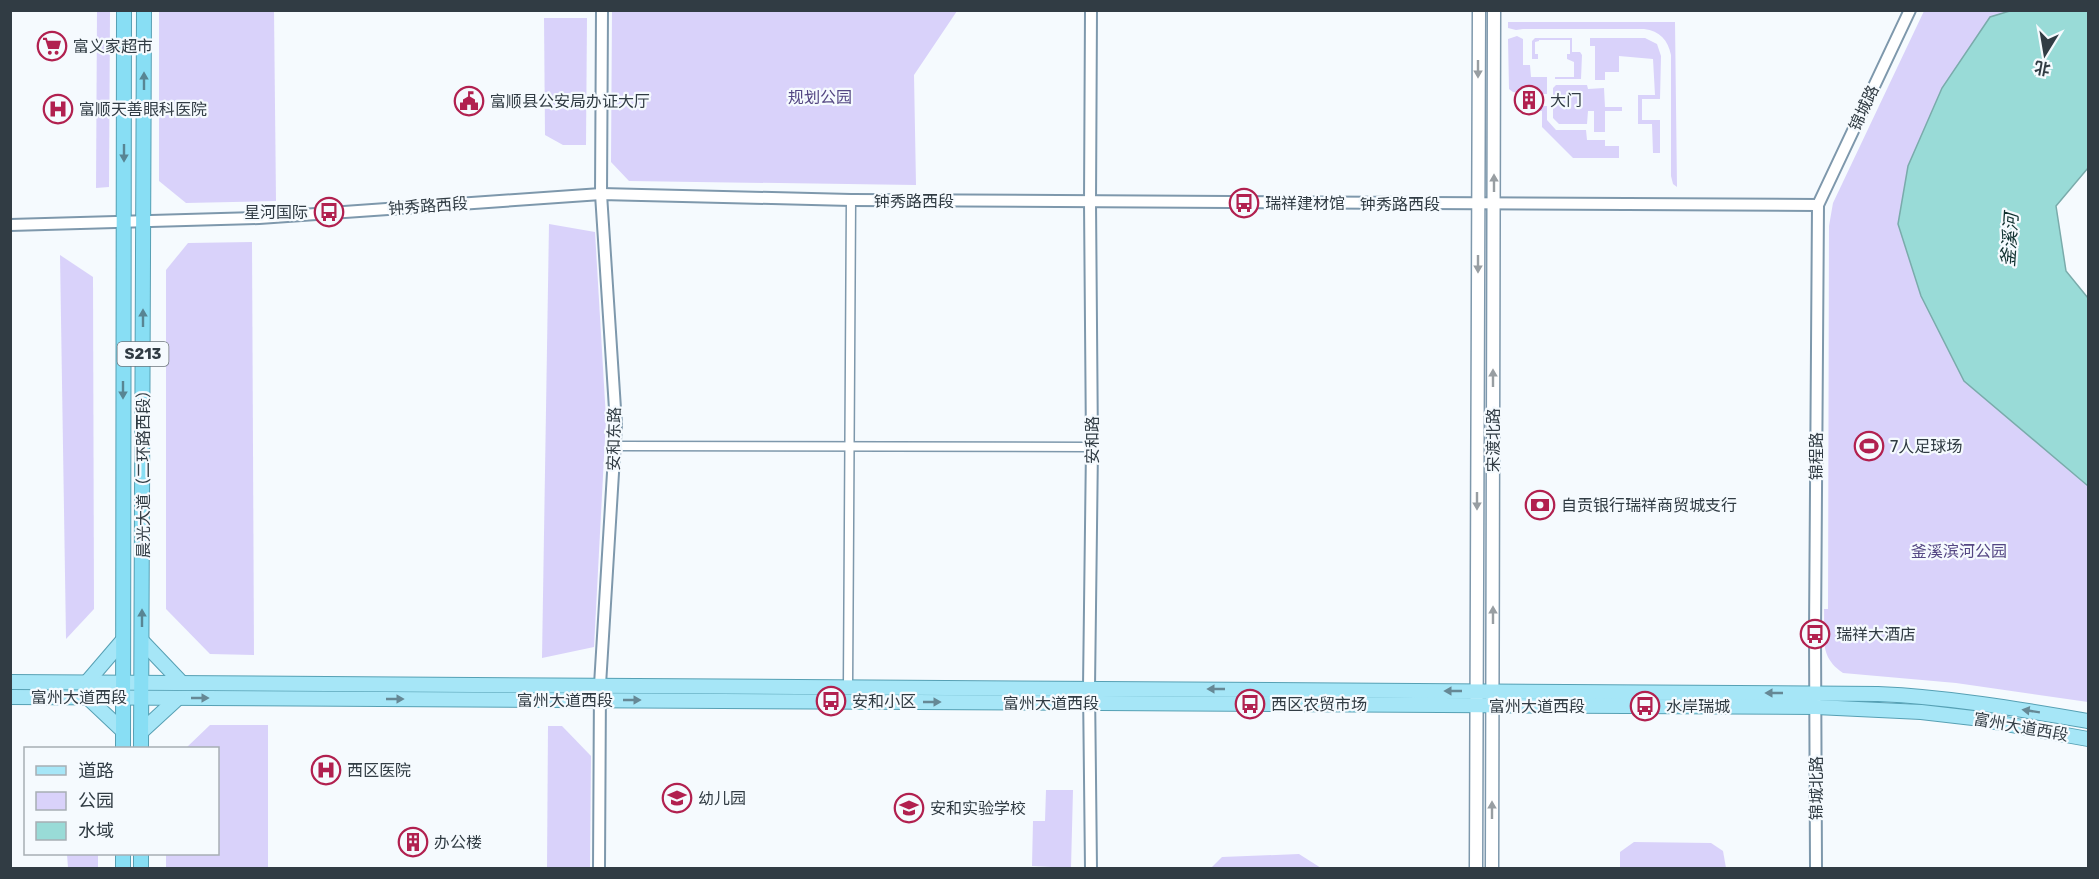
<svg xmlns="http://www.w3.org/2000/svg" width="2099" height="879" viewBox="0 0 2099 879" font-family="Rubik,'Noto Sans SC',sans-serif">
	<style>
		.green { fill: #d9d2fa }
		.water { fill: #99dbd7; stroke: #7aabab; stroke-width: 1.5 }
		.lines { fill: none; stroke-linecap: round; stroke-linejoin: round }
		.minor-casing { stroke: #7e98ac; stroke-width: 11 }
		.tertiary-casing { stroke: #7e98ac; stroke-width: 14 }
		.secondary-casing { stroke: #7e98ac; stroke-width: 15 }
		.primary-casing { stroke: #56a0b4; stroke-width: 16 }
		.trunk-casing { stroke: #56a0b4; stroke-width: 16 }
		.minor { stroke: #fff; stroke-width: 8 }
		.tertiary { stroke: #fff; stroke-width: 10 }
		.secondary { stroke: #fff; stroke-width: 12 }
		.primary { stroke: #a6e6f7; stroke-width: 14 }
		.trunk { stroke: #88def4; stroke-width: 14 }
		.oneway { fill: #989ea2 }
		.oneway2 { fill: #588593 }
		.oneway3 { fill: #668895 }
		.labels { text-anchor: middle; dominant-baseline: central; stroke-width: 4.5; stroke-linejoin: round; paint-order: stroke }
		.shield { fill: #f5fafe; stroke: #6c757c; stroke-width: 1.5 }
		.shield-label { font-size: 15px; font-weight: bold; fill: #313c44 }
		.poi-label { font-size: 16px; fill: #313c44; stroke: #f5fafe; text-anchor: start }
		.park-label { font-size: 16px; fill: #544783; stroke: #f5fafe }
		.street-label { font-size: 16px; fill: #313c44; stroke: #f5fafe }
		.water-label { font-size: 18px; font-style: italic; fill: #103130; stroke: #f5fafe }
	</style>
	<rect width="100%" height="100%" fill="#f5fafe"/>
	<g class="green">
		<polygon points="97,11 110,11 109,187 96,188"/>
		<polygon points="159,11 274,11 276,201 186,203 159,181"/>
		<polygon points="612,11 957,11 914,75 916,185 629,181 611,162"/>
		<path d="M1924,11H2013L1990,17L1964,381L2088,486V702L1956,683L1843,673C1818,656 1825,637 1824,609H1828L1829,226L1833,203Z"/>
		<polygon points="544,18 587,18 586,145 563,145 545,135"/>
		<path d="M1508,22H1675L1677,187L1673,184L1671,176V55C1668,40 1660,31 1644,29H1523L1516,30L1508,28Z"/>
		<polygon points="1517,36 1523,39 1523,65 1530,65 1531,77 1547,77 1547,94 1532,94 1531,86 1523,86 1523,93 1513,92 1509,89 1508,39"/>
		<polygon points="1535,38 1572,38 1572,52 1580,52 1582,55 1581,79 1555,79 1555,77 1574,77 1574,62 1567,59 1567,54 1570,54 1570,40 1539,40 1539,41 1535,42 1535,54 1538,54 1538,59 1532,59 1532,41"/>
		<polygon points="1590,38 1645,38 1657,44 1661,56 1660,99 1642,99 1642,120 1660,120 1660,153 1653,153 1652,124 1638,124 1638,95 1655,95 1653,59 1619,56 1619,72 1605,72 1605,80 1595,80 1595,46 1590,46"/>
		<polygon points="1556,85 1587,85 1588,89 1604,88 1605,107 1622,107 1622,111 1605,111 1605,132 1594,132 1594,111 1588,111 1587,124 1559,124 1553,118 1553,88"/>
		<polygon points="1538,106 1547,106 1547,120 1556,130 1586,130 1587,140 1605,140 1605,146 1619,146 1619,158 1573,158 1542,127 1542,111 1538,111"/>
		<polygon points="549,224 595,232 606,419 594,647 542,658"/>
		<polygon points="252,242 254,655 210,654 166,609 166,270 188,243"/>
		<polygon points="60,255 93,277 94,609 66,639"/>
		<polygon points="210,725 268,725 268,868 166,868 166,854 218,854 218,748 186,748"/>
		<polygon points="548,726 562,726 591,756 590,868 547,868"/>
		<polygon points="1046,790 1073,790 1071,868 1032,866 1033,821 1045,821"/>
		<polygon points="1634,842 1711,843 1723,851 1726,868 1620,868 1620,852"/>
		<polygon points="67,854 98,854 98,868 68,868"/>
		<polygon points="1299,854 1321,868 1211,868 1222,857"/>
	</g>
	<polygon class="water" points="2013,10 2088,11 2088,168 2056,206 2066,271 2088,298 2088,486 1964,381 1921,296 1898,224 1908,166 1942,88 1990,17"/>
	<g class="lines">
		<g class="minor-casing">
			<g id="minor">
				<polyline points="615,446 1092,447"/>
				<polyline points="848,687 851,200"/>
			</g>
		</g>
		<g class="tertiary-casing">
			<g id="tertiary">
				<polyline points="1091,10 1090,202 1092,447 1089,688 1091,868"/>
				<polyline points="10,225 259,218 601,194 851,200 1818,205"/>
				<polyline points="599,868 600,685 616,424 601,194 602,10"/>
				<polyline points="1816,868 1815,634 1818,205 1910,10"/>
			</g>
		</g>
		<g class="secondary-casing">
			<g id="secondary">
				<polyline points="1476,868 1479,10"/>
				<polyline points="1492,868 1494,10"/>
			</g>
		</g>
		<g class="primary-casing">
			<g id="primary">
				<polyline points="142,641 182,683"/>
				<path d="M10,682L1878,694C1949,697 2018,709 2088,721"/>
				<polyline points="87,682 123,640"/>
				<polyline points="10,697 1816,707 1921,712 1973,718 2088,739"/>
				<polyline points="87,697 123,731"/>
				<polyline points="141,732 178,698"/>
			</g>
		</g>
		<g class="trunk-casing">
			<g id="trunk">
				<polyline points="123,748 124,10"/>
				<polyline points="141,748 144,10"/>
				<polyline points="123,868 123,854"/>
				<polyline points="141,868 141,854"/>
			</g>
		</g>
		<use href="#minor" class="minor"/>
		<use href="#tertiary" class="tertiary"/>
		<use href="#secondary" class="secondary"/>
		<use href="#primary" class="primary"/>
		<use href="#trunk" class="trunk"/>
	</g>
	<defs><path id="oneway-solid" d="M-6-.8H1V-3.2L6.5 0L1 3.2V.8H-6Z" transform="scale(1.5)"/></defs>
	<g class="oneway">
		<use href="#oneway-solid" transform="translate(1478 69) rotate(90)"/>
		<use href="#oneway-solid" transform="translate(1494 183) rotate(-90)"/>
		<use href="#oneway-solid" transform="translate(1478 264) rotate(90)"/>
		<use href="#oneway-solid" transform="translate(1493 378) rotate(-90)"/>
		<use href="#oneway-solid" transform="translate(1477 501) rotate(90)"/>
		<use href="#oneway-solid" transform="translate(1493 615) rotate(-90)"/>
		<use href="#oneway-solid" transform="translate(1492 810) rotate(-90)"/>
	</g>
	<g class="oneway2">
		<use href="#oneway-solid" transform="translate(144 81) rotate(-90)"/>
		<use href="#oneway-solid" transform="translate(124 153) rotate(90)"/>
		<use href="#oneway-solid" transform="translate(143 318) rotate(-90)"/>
		<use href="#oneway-solid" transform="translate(123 390) rotate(90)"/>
		<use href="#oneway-solid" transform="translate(142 618) rotate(-90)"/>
	</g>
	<g class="oneway3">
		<use href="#oneway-solid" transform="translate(1216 689) rotate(-180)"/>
		<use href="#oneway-solid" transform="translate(1453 691) rotate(-180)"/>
		<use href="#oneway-solid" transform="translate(1774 693) rotate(-180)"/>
		<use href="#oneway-solid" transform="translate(200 698)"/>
		<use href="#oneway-solid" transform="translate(395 699)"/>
		<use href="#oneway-solid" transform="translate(632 700)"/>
		<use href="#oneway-solid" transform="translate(932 702)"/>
		<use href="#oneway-solid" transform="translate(2031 711) rotate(-171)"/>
	</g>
	<defs>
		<g id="supermarket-ring" transform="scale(1.5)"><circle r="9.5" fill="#f5fafe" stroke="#b1204f" stroke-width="1.5"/><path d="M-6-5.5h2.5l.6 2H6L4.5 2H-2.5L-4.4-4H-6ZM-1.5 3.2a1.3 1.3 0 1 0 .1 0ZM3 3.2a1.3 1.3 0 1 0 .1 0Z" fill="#b1204f"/></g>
		<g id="building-ring" transform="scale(1.5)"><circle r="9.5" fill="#f5fafe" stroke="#b1204f" stroke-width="1.5"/><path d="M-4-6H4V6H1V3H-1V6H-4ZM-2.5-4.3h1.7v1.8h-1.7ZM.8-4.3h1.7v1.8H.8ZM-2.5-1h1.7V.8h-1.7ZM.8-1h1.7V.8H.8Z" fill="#b1204f"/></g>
		<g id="civic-ring" transform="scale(1.5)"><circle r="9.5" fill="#f5fafe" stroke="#b1204f" stroke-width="1.5"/><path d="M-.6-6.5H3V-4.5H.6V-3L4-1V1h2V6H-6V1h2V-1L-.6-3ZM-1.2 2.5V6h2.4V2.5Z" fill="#b1204f"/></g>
		<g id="hospital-ring" transform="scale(1.5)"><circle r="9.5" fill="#f5fafe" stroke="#b1204f" stroke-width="1.5"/><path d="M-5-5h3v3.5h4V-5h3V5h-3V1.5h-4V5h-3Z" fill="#b1204f"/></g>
		<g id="bus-ring" transform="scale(1.5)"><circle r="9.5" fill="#f5fafe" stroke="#b1204f" stroke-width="1.5"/><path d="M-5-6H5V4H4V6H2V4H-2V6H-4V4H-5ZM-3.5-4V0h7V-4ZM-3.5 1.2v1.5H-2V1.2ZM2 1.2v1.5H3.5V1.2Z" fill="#b1204f"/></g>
		<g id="stadium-ring" transform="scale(1.5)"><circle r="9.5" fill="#f5fafe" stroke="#b1204f" stroke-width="1.5"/><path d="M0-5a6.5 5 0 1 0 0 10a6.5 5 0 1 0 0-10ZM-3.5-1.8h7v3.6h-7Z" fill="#b1204f"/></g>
		<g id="bank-ring" transform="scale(1.5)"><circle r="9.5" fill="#f5fafe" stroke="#b1204f" stroke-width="1.5"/><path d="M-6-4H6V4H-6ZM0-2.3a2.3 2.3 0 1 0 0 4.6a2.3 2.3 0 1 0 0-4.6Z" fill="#b1204f"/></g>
		<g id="school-ring" transform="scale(1.5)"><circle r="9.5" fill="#f5fafe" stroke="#b1204f" stroke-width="1.5"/><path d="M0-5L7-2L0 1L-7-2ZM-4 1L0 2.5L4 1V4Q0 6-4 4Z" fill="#b1204f"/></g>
	</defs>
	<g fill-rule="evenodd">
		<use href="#supermarket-ring" x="52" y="46"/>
		<use href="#building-ring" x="1529" y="100"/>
		<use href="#civic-ring" x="469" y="101"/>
		<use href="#hospital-ring" x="58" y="109"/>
		<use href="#bus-ring" x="1244" y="203"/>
		<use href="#bus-ring" x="329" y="212"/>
		<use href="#stadium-ring" x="1869" y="446"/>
		<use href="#bank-ring" x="1540" y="505"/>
		<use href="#bus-ring" x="1815" y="634"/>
		<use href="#bus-ring" x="831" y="701"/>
		<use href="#bus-ring" x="1250" y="704"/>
		<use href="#bus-ring" x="1645" y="706"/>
		<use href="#hospital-ring" x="326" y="770"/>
		<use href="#school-ring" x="677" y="798"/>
		<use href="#school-ring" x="909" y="808"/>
		<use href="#building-ring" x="413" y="842"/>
	</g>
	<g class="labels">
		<rect class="shield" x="117.5" y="342" width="51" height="24" rx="4.5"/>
		<g class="shield-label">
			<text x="143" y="354">S213</text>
		</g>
		<g class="poi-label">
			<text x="73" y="46">富义家超市</text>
			<text x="1550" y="100">大门</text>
			<text x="490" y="101">富顺县公安局办证大厅</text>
			<text x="79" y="109">富顺天善眼科医院</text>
			<text x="1265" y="203">瑞祥建材馆</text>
			<text x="308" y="212" text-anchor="end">星河国际</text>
			<text x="1890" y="446">7人足球场</text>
			<text x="1561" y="505">自贡银行瑞祥商贸城支行</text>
			<text x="1836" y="634">瑞祥大酒店</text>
			<text x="852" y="701">安和小区</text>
			<text x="1271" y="704">西区农贸市场</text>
			<text x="1666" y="706">水岸瑞城</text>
			<text x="347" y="770">西区医院</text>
			<text x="698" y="798">幼儿园</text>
			<text x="930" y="808">安和实验学校</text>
			<text x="434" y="842">办公楼</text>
		</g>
		<g class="park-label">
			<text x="820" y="97">规划公园</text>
			<text x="1959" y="551">釜溪滨河公园</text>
		</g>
		<g class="street-label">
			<text transform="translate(1864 108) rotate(-65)">锦城路</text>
			<text x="914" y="201">钟秀路西段</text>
			<text x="1400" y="204">钟秀路西段</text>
			<text transform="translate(428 206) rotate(-4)">钟秀路西段</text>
			<text transform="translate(614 439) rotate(-89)">安和东路</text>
			<text transform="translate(1092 440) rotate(-90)">安和路</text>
			<text transform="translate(1493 440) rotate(-90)">宋渡北路</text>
			<text transform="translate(1816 456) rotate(-90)">锦程路</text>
			<text transform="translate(143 470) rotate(-90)">晨光大道（二环路西段）</text>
			<text x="79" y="697">富州大道西段</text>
			<text x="565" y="700">富州大道西段</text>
			<text x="1051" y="703">富州大道西段</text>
			<text x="1537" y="706">富州大道西段</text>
			<text transform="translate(2021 727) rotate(10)">富州大道西段</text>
			<text transform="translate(1816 788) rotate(-90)">锦城北路</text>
		</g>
		<g class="water-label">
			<text transform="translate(2010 240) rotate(-86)">釜溪河</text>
		</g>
	</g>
	<rect width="2099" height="879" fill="none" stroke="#313c44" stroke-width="24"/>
	<rect x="24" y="747" width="195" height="108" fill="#f5fafe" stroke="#a7aeb4" stroke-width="1.5"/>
	<rect x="36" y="766" width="30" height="9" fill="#a6e6f7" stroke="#a7aeb4" stroke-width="1.5"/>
	<text x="78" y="777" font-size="18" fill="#313c44">道路</text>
	<rect x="36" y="792" width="30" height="18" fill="#d9d2fa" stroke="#a7aeb4" stroke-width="1.5"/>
	<text x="78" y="807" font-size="18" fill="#313c44">公园</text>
	<rect x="36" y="822" width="30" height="18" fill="#99dbd7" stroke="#a7aeb4" stroke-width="1.5"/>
	<text x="78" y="837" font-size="18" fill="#313c44">水域</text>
	<g transform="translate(2045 54) rotate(191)" stroke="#f5fafe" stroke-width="4.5" paint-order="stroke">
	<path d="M0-4.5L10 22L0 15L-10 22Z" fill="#313c44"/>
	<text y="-9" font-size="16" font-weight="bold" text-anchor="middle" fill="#313c44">北</text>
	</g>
</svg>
